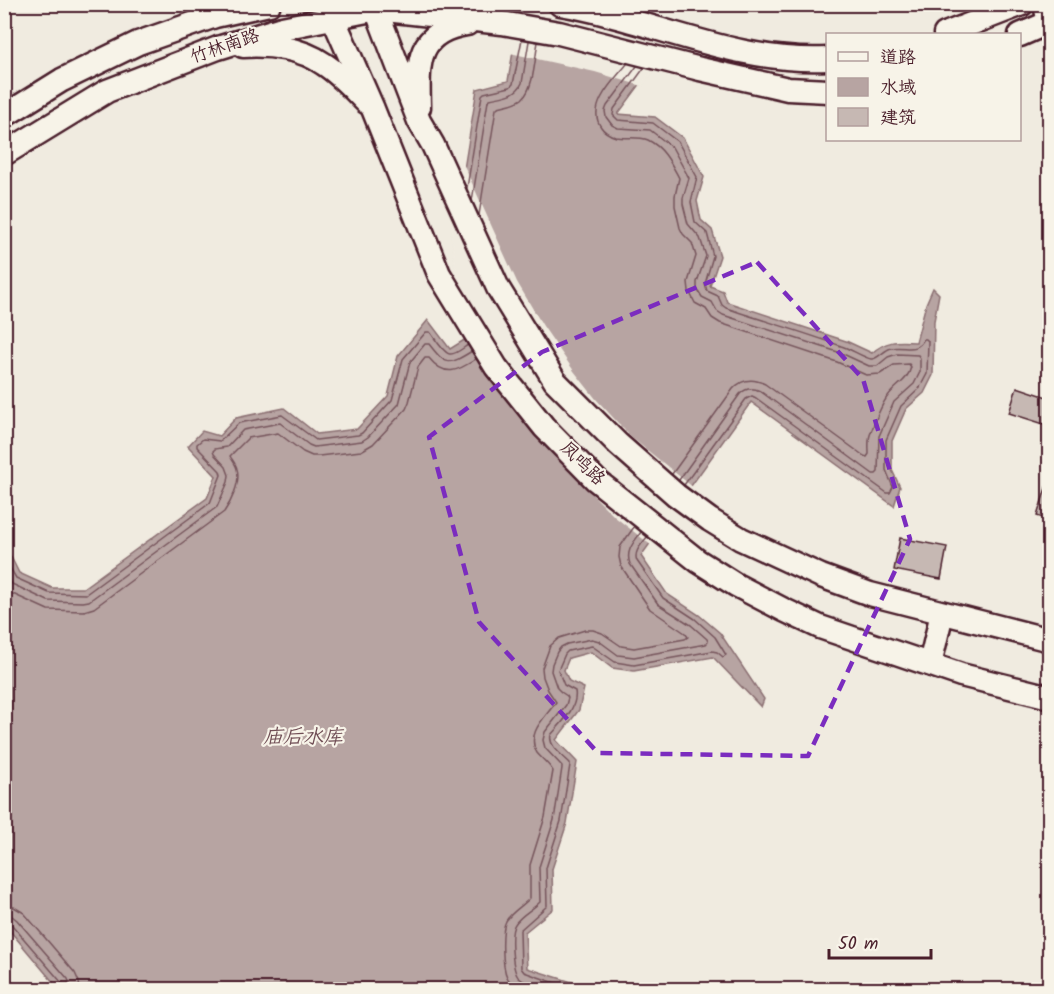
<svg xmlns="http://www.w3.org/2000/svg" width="1054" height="994" viewBox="0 0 1054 994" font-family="Kalam,'LXGW WenKai TC',sans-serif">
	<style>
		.water { fill: #b7a4a2; stroke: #8b6f72; stroke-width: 1.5 }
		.pier { fill: #f0ebe0 }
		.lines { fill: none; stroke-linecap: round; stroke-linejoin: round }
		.shore { stroke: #76545b; stroke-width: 1.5 }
		.building { fill: #c6b8b3; stroke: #4a1f2b; stroke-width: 1.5 }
		.lane-casing { stroke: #4a1f2b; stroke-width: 13 }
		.secondary-casing { stroke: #4a1f2b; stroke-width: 27 }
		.lane { stroke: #f7f3e8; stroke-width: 8 }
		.secondary { stroke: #f7f3e8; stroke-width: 22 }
		.marked { fill: none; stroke: #7b2cbf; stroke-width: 4.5; stroke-dasharray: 12 8; stroke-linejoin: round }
		.labels { text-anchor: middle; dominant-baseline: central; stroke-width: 4.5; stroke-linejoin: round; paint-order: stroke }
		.street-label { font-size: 18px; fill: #4a1f2b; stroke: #f7f3e8 }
		.water-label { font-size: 20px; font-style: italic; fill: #704e55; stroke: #f7f3e8 }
	</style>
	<rect width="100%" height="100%" fill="#f0ebe0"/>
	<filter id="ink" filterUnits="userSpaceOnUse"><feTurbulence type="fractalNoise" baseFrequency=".0167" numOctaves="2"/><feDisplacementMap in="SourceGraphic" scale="12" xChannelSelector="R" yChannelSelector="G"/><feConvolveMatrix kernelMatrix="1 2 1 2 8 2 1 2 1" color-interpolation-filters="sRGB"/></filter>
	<g filter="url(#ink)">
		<path class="water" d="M521,5H699L618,114L655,117L683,138L704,177L697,201L701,220L712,230L720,256L710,286L723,291L727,302L846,341L872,353C886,340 897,341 916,342L926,304L933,288L939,294L934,321L933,375L924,393L906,409L892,441V470L900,487L894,506L751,402L641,556L667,594L699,615L720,633L764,699L761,707L713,657L634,671L612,668L591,652L569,658L564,670L569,681L584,688L579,710L556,740L577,762L567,823L552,869L553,909L525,932L527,968L594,989H59L5,925L4,550L9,553L19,573L52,588H83L207,498L216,476L188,446L202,431L219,436L236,418L284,408L317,434L357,429L388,396L398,356L428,320L450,349L466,339L454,231L477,89L508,81Z"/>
		<g class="pier">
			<polygon points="518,4 670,4 698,11 642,86 595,72 510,53"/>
			<polygon points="462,161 517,282 543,326 574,371 596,399 631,437 694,488 652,546 615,517 562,464 515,410 461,318 451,231"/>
		</g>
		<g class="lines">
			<g class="shore">
				<path d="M627,64C615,79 586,106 601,127C604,132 610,135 616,137C626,139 639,136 648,140C664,148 671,163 679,178L675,196V206L680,228L683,234L692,243L696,256L688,282L689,291L695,303L706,309L712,318L720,323L837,362L866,375L880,374L894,365L909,364L911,367C908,381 896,385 888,396C882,403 873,426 870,435C868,441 869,448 869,454L867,457L864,456L765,384C753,378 742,379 733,389L672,474"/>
				<path d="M637,66L607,106L605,111L606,117L612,125L618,128L650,130L672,147L689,178L683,198V204L688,224L700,238L706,256L697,282V289L702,297L712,302L717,311L723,315L841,353L869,366H877L888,357L897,354L918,355L920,358V372L914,384L894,402L879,436L878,472L876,474H873L760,391C752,387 746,388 740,394L679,480"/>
				<path d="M644,68L614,109L613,115L618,120L653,123L678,142L697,177L691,202L695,222L707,233L713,256L705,284L707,291L718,296L722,305L726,308C764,321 803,332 841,346C849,348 864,358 871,359C877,360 884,350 891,348C905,345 916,354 924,339H926L928,341L927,374L919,389L901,406L886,440V470L893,487L890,493H887L756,398L752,396L746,399L684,485"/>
				<polyline points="467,188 482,95 484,93 510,87 513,84 522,39"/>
				<path d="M472,201L488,101L490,99C503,96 516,96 522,83L529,41"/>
				<path d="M479,215L496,109L498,107C506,105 515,104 522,99C534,89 535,57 538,42"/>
				<path d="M4,558L16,578L49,593L86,594L210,503L221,475L220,471L197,447V444L203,439L220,441L239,423L282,415L316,440L358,435L362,433L392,400L403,359L426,332H430C434,337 444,354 450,354C455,355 463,348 468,345"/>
				<path d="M4,574L12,584L48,601L83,602L89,601L217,507L228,482L229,475L226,467L214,454L213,451L215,449L227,447L243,430L280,423L309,445L314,447L362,441L368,437L399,404L410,362L425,344H429C446,366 448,366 472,351"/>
				<path d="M4,590L48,610L84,611L94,608L224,512C231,502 241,482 237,469C236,464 232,460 230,456L248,438L278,433L303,452L312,456H319L361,451L373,444L406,409L409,402L418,367L425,358H429C445,378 458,371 476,359"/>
				<polyline points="4,905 14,907 24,913 75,973 79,982 80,990"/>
				<polyline points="4,914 12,916 17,920 68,979 70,984 71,990"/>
				<polyline points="4,922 8,922 12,925 62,983 63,990"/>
				<path d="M521,990C515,987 510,983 507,977C502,967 501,930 506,921C512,911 523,906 530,898V865L545,817L553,771C549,764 542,759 537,753C525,733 546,717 556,702L548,690L543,677L542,668L550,646L559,638L585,630H593L602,633L621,646L634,648L685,639L688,637L685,633L650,609L621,566L619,557L620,547L634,527"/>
				<path d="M550,990C541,987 527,985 519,978C512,972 509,932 515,924C521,915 532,910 540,902L539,867L554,820L562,768V766L545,748L543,740L545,732L566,705L568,698L567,696L561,692L557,688L551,671L552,664L557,652L561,647L567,644L592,639L599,641L618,655L634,657L706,644L708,642L707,639L691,625L658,604L630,564C625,551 634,542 641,532"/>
				<path d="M575,990L524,972L521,968L520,930L547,906L546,868L561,821L570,765V763C562,755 548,746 551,735C562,722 578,708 575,691L564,685L558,670L565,654L568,651L592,646L615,662L634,665L712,651L717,652L723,657L726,655L715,637L695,619L663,598L637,561C633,552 642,544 647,537"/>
			</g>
		</g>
		<g class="building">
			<polygon points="1017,387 1050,398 1050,426 1009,413"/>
			<polygon points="1047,485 1050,485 1050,520 1037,516"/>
			<polygon points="900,538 947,547 941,579 894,570"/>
		</g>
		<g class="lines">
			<g class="lane-casing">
				<polyline id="lane" points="1038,4 1042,25 1050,42"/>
			</g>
			<g class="secondary-casing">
				<g id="secondary">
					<polyline points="327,4 373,109 439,274 496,367 544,427 596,480 698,561 736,585 784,610 820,627 961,675 1050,697"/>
					<polyline points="374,4 419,121 433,145 498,288 555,381 618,444 676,495 710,520 741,539 821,576 870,594 1050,640"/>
					<path d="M560,4C650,19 735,64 828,59"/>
					<polyline points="945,34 1022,4"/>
					<polyline points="1020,35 1050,22"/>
					<path d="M243,46C270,44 301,48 324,64C340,74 353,89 366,102"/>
					<path d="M419,107C418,64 415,32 467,24"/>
					<polyline points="4,116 62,80 138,43 215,16 269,4"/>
					<polyline points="4,154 107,91 218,48 282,28 377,9 502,23 559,33 700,69 788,89 828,91"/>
					<polyline points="930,664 942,613"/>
				</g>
			</g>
			<use href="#lane" class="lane"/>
			<use href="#secondary" class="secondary"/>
		</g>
	</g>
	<path class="marked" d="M757,262L863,379L910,539L808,756L598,753L479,622L429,437L542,352Z"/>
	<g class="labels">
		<g class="street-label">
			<text transform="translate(225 47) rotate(-19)">竹林南路</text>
			<text transform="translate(582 464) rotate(44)">凤鸣路</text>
		</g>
		<g class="water-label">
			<text x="303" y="738">庙后水库</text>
		</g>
	</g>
	<rect width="1054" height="994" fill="none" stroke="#f7f3e8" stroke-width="24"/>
	<rect x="12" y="12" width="1030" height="970" fill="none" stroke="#4a1f2b" stroke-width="2" filter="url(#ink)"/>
	<rect x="826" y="33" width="195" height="108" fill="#f7f3e8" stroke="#b29e9c" stroke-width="1.5"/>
	<rect x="838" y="52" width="30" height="9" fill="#f7f3e8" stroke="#b29e9c" stroke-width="1.5"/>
	<text x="880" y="63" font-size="18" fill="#4a1f2b">道路</text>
	<rect x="838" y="78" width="30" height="18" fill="#b7a4a2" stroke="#b29e9c" stroke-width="1.5"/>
	<text x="880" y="93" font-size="18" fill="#4a1f2b">水域</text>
	<rect x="838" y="108" width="30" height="18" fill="#c6b8b3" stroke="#b29e9c" stroke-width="1.5"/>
	<text x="880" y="123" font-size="18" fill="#4a1f2b">建筑</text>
	<path d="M829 949v9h102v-9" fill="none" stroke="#4a1f2b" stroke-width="3"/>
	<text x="838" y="949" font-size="18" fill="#4a1f2b" stroke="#f7f3e8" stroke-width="4.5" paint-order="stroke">50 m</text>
</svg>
